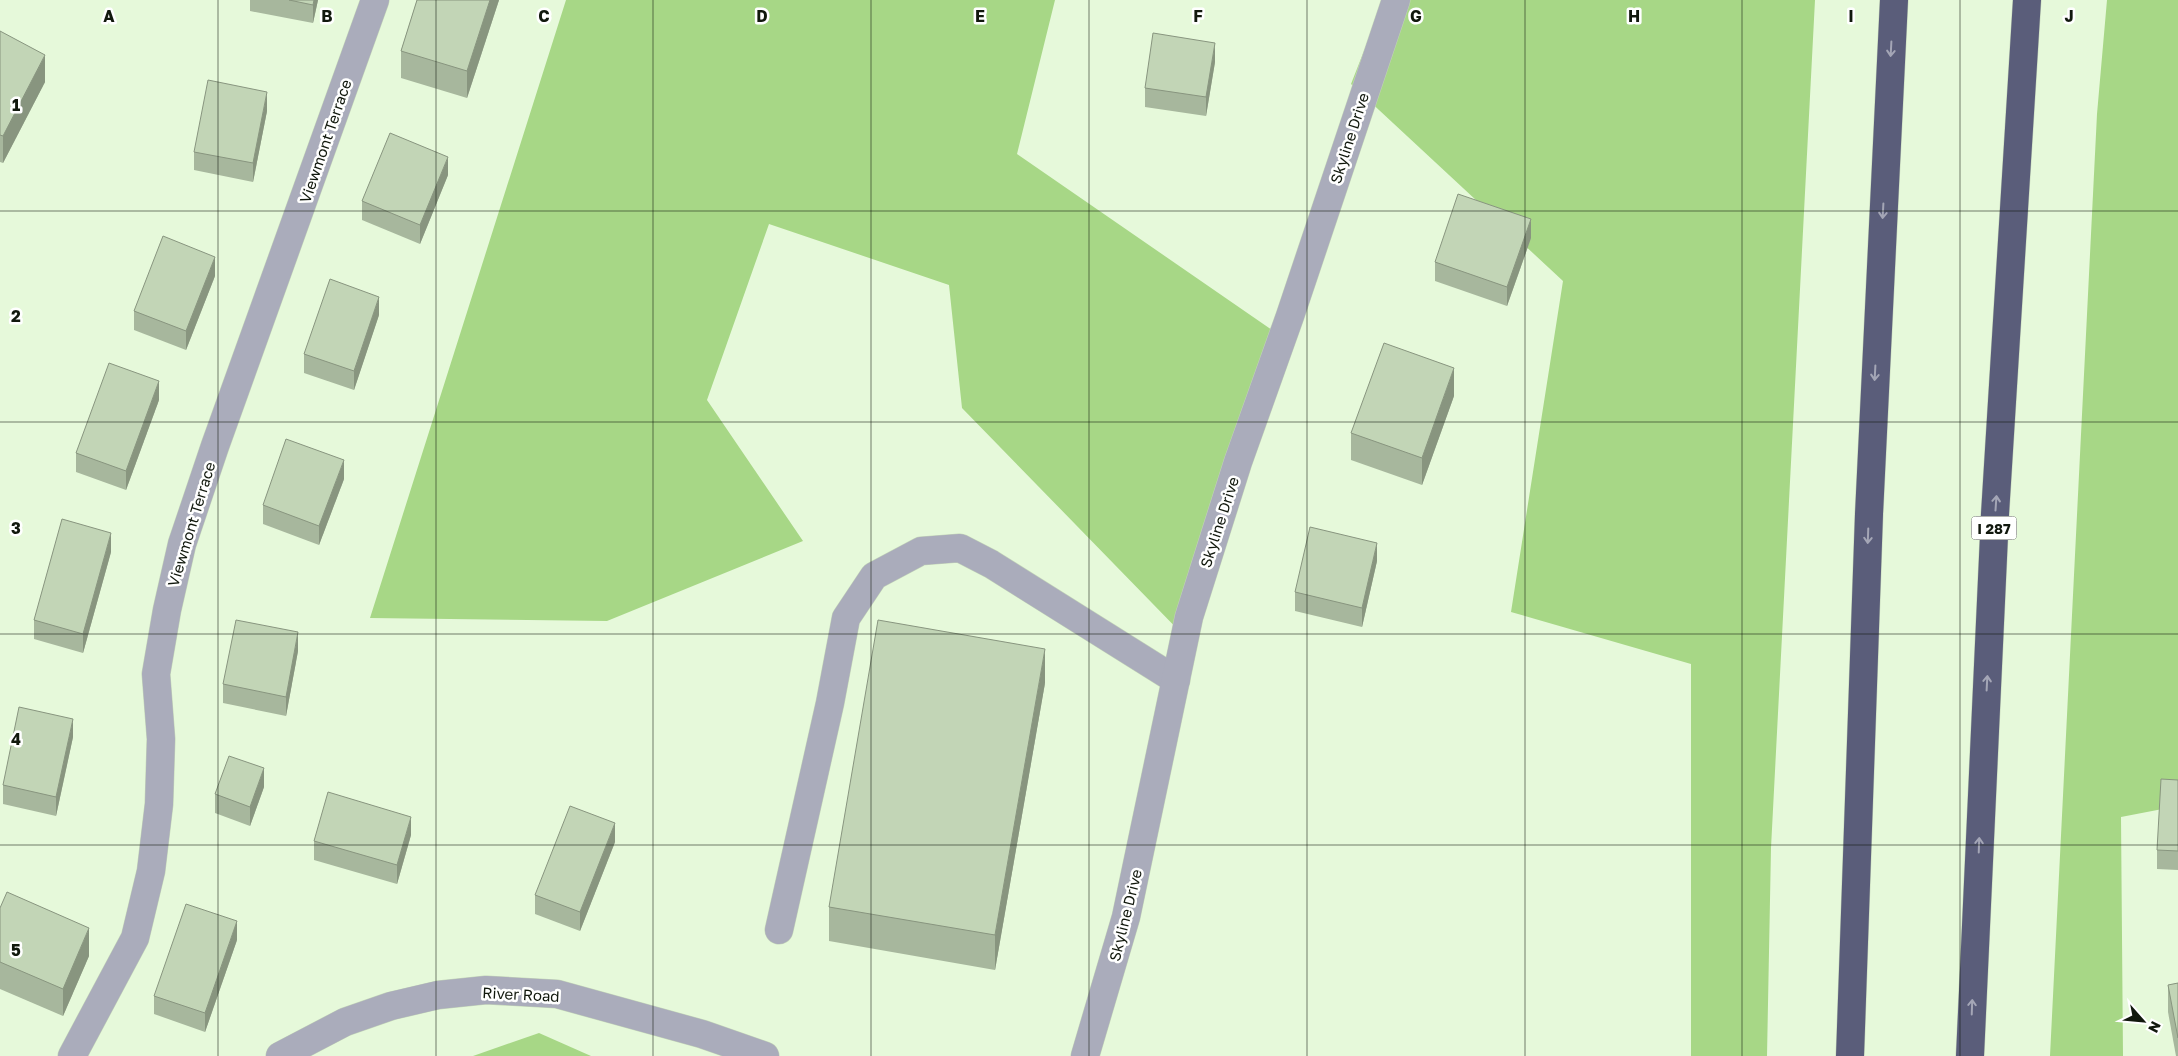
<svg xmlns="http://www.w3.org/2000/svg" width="2178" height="1056" viewBox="0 0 2178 1056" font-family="'Golos Text',sans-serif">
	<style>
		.green { fill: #a7d786 }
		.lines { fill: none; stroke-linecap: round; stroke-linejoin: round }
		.minor-casing { stroke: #c4d5b9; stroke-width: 29 }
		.highway-casing { stroke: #c4d5b9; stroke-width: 29 }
		.minor { stroke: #aaacbb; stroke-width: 28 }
		.highway { stroke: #5a5d7a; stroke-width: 28 }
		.wall { fill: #a7b79d }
		.shaded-wall { fill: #88957f }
		.building { fill: #c2d5b6; stroke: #88957f }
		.oneway { stroke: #a4a6b6 }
		.grid { fill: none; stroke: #11180d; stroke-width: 1; stroke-opacity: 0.55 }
		.labels { text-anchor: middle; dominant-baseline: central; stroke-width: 5; stroke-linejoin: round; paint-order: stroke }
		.shield { fill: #fff; stroke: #585d56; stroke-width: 1 }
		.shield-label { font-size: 14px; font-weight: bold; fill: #11180d }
		.street-label { font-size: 15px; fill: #11180d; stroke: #fff }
		.grid-label { font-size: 16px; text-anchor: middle; font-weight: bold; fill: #11180d; stroke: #fff; stroke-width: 5; stroke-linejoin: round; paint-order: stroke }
	</style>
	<rect width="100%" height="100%" fill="#e6f9da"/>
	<g class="green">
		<polygon points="566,0 1055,0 1017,154 1272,330 1190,642 962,408 949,285 769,224 707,400 803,541 607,621 370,618"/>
		<polygon points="1384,0 1815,0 1771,848 1767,1056 1691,1056 1691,664 1511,612 1563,281 1351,84"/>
		<polygon points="2107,0 2178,0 2178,806 2121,817 2123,1056 2050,1056 2097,114"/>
		<polygon points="539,1033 591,1056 473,1056"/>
	</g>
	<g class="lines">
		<g class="minor-casing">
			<g id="minor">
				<polyline points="779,930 830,703 846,618 874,576 921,551 960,548 991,564 1176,680"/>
				<polyline points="72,1056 135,938 151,871 159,804 161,739 156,674 167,610 182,544 215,446 375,0"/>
				<polyline points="280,1056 345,1022 391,1006 438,995 486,990 557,994 702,1034 765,1056"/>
				<polyline points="1085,1056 1126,917 1189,617 1238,462 1290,316 1396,0"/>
			</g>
		</g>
		<g class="highway-casing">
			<g id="highway">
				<polyline points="1850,1056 1869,514 1894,0"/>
				<polyline points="1970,1056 1995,514 2027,0"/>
			</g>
		</g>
		<use href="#minor" class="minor"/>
		<use href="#highway" class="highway"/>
	</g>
	<g class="wall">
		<polygon points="250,0 318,0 313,23 250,11"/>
		<polygon points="417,0 499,0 467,98 401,78 401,51"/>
		<polygon points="0,31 45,82 3,163 0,162"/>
		<polygon points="1215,62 1206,116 1145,107 1145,88"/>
		<polygon points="267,111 253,182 194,170 194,152"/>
		<polygon points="448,175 420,244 362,220 362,201"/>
		<polygon points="1531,238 1507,306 1435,281 1435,262"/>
		<polygon points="215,276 186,350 134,330 134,311"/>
		<polygon points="379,315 354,390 304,373 304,354"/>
		<polygon points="1454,396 1422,485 1351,460 1351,433"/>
		<polygon points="159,400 126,490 76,472 76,453"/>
		<polygon points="344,479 319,545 263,524 263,505"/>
		<polygon points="111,552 83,653 34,639 34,620"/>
		<polygon points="1377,561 1362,627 1295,611 1295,592"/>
		<polygon points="298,651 286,716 223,703 223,684"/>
		<polygon points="1045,683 995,970 829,941 829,907"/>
		<polygon points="73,737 56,816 3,804 3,785"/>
		<polygon points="2178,780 2178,870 2157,869 2157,850"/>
		<polygon points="264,787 250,826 215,813 215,794"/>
		<polygon points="411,835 397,884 314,860 314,841"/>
		<polygon points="615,842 580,931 535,914 535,895"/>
		<polygon points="0,908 89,956 63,1016 0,989"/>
		<polygon points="237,940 205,1032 154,1014 154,996"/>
		<polygon points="2178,983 2178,1056 2176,1056 2168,1012 2168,985"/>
	</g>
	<g class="shaded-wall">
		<polygon points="314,0 318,0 313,23 313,5"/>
		<polygon points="490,0 499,0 467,98 467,71"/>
		<polygon points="1215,43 1215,62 1206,116 1206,97"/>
		<polygon points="45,55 45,82 3,163 3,136"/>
		<polygon points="267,92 267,111 253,182 253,163"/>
		<polygon points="448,157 448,175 420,244 420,225"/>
		<polygon points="1531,219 1531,238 1507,306 1507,287"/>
		<polygon points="215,257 215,276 186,350 186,331"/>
		<polygon points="379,297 379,315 354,390 354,371"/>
		<polygon points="1454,368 1454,396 1422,485 1422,458"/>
		<polygon points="159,381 159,400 126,490 126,471"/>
		<polygon points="344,460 344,479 319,545 319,526"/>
		<polygon points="111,533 111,552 83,653 83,634"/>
		<polygon points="1377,543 1377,561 1362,627 1362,608"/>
		<polygon points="298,632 298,651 286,716 286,697"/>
		<polygon points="1045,649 1045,683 995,970 995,935"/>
		<polygon points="73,719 73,737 56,816 56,797"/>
		<polygon points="264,768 264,787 250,826 250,807"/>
		<polygon points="411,817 411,835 397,884 397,865"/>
		<polygon points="615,823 615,842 580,931 580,912"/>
		<polygon points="237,921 237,940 205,1032 205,1013"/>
		<polygon points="89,928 89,956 63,1016 63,989"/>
	</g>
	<g class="building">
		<polygon points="289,0 314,0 313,5"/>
		<polygon points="417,0 490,0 467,71 401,51"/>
		<polygon points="0,31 45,55 3,136 0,135"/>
		<polygon points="1153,33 1215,43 1206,97 1145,88"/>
		<polygon points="208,80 267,92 253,163 194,152"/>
		<polygon points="390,133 448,157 420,225 362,201"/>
		<polygon points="1458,194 1531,219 1507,287 1435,262"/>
		<polygon points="163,236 215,257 186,331 134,311"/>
		<polygon points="330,279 379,297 354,371 304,354"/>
		<polygon points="1384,343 1454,368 1422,458 1351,433"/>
		<polygon points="109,363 159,381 126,471 76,453"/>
		<polygon points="286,439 344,460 319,526 263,505"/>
		<polygon points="62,519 111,533 83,634 34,620"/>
		<polygon points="1310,527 1377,543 1362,608 1295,592"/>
		<polygon points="236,620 298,632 286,697 223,684"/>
		<polygon points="878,620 1045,649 995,935 829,907"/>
		<polygon points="19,707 73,719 56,797 3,785"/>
		<polygon points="229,756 264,768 250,807 215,794"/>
		<polygon points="2161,779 2178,780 2178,851 2157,850"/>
		<polygon points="328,792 411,817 397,865 314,841"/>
		<polygon points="570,806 615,823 580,912 535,895"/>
		<polygon points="7,892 89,928 63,989 0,962 0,908"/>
		<polygon points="186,904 237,921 205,1013 154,996"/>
		<polygon points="2178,983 2178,1038 2168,985"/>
	</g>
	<defs><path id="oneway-shaft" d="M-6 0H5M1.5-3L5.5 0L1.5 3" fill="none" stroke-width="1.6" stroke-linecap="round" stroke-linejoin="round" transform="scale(1.25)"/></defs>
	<g class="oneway">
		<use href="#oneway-shaft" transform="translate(1891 49) rotate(93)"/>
		<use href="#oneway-shaft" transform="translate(1883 211) rotate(93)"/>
		<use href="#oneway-shaft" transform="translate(1875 373) rotate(93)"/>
		<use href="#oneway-shaft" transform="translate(1996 503) rotate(-86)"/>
		<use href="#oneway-shaft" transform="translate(1868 536) rotate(92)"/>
		<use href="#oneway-shaft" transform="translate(1987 683) rotate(-87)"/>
		<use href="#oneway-shaft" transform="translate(1979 845) rotate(-88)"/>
		<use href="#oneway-shaft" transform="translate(1972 1007) rotate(-88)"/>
	</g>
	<path class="grid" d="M218,0V1056M436,0V1056M653,0V1056M871,0V1056M1089,0V1056M1307,0V1056M1525,0V1056M1742,0V1056M1960,0V1056M0,211H2178M0,422H2178M0,634H2178M0,845H2178"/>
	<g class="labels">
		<rect class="shield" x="1971.5" y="516.5" width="45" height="23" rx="4"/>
		<g class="shield-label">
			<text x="1994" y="528">I 287</text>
		</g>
		<g class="street-label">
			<text transform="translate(1349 138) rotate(-72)">Skyline Drive</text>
			<text transform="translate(325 141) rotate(-71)">Viewmont Terrace</text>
			<text transform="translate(1219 522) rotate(-72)">Skyline Drive</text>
			<text transform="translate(191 524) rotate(-73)">Viewmont Terrace</text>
			<text transform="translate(1125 915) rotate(-76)">Skyline Drive</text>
			<text transform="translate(521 994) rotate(3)">River Road</text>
		</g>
	</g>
	<g class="grid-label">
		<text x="109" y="22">A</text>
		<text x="327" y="22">B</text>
		<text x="544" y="22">C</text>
		<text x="762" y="22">D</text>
		<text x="980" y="22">E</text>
		<text x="1198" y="22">F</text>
		<text x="1416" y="22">G</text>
		<text x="1634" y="22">H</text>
		<text x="1851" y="22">I</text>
		<text x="2069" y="22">J</text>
		<text x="16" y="111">1</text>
		<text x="16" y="322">2</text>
		<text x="16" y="534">3</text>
		<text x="16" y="745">4</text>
		<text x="16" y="956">5</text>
	</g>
	<g transform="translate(2143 1021) rotate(117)" stroke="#ffffff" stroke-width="4" paint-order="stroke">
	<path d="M0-4L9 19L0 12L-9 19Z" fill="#11180d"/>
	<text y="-8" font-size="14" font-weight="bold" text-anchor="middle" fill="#11180d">N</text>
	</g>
</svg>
